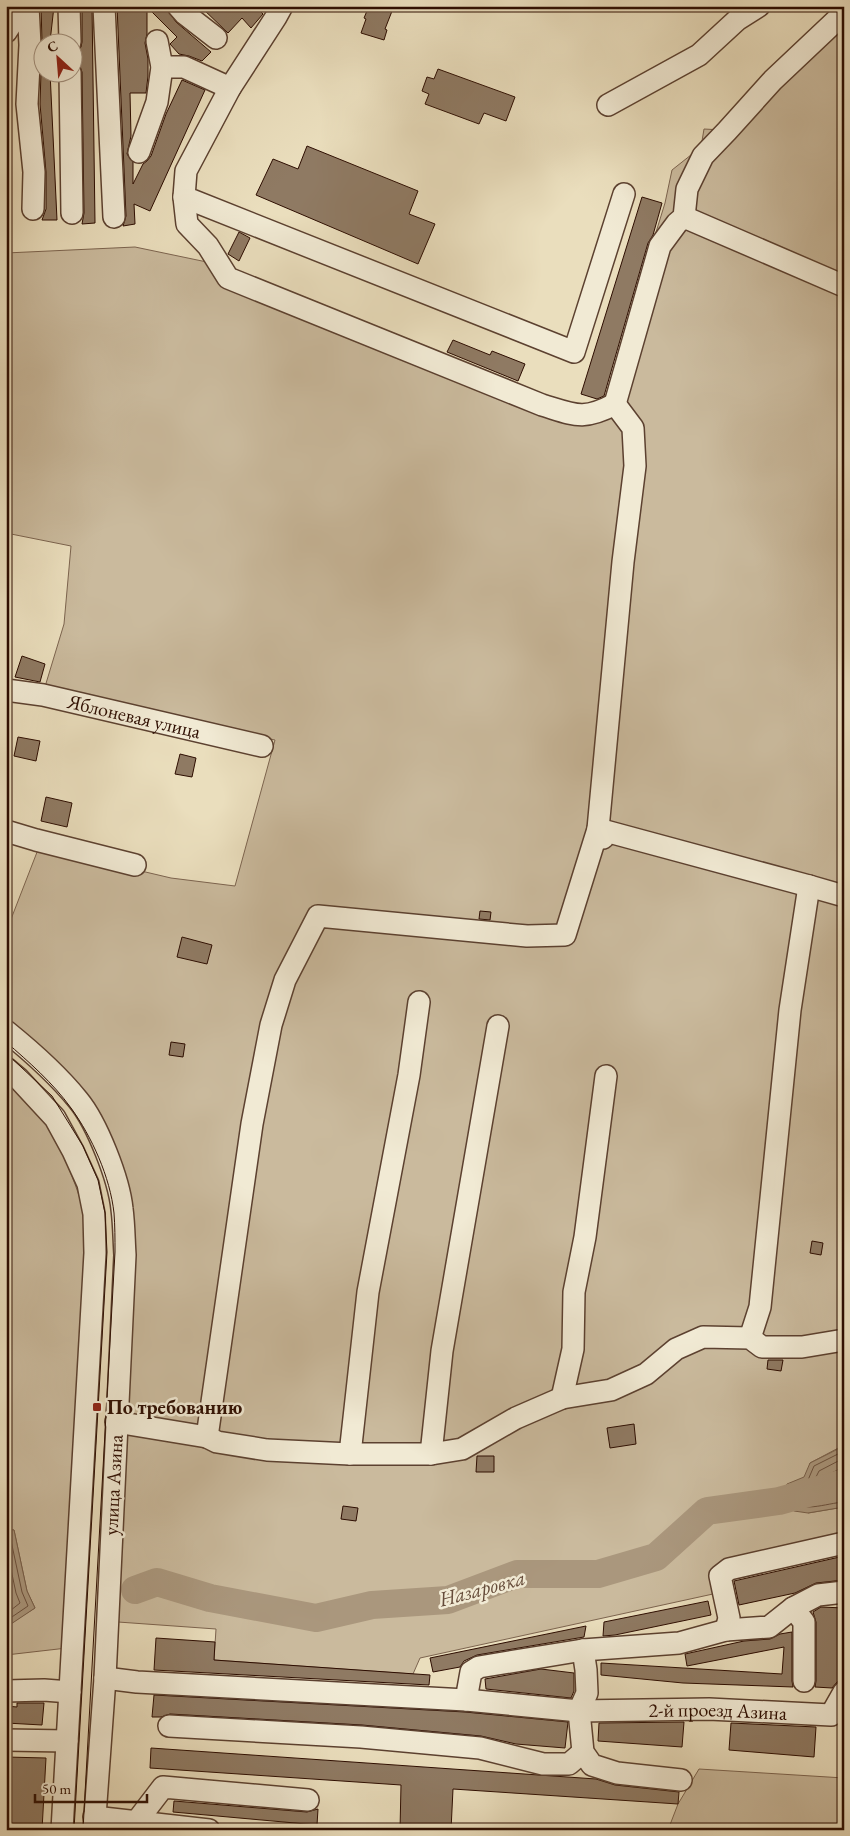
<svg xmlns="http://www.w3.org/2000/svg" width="850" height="1836" viewBox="0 0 850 1836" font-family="'EB Garamond',serif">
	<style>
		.green { fill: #caba9d; stroke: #7c644f }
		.water { fill: #aa977d; stroke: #78604b }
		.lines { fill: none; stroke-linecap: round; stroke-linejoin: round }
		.shore { stroke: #6c523f; stroke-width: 1 }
		.river { stroke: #aa977d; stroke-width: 28 }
		.building { fill: #8f7a63; stroke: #2d0d01 }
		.minor-casing { stroke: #5c4130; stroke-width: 24 }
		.minor { stroke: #f1ead4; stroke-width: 21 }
		.tram { stroke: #2d0d01; stroke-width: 1 }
		.poi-dot { fill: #8f2418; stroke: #f1ead4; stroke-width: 2 }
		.labels { text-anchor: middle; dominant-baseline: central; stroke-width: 5; stroke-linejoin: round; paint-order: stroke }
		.street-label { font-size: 20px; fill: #2d0d01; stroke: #f1ead4 }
		.poi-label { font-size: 20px; font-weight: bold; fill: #2d0d01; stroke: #f1ead4; text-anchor: start }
		.water-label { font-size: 21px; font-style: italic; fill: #654b39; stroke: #f1ead4 }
	</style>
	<rect width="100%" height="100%" fill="#eadebd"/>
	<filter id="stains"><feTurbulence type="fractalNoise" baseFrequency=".004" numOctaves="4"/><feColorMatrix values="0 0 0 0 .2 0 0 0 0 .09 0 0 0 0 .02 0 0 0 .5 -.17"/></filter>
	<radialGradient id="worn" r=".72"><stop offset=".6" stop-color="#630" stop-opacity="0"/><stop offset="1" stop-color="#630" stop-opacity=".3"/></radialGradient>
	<g class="green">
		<polygon points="844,6 844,1445 810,1463 808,1513 844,1507 844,1543 713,1569 713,1594 420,1658 413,1674 214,1660 216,1629 118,1622 134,1257 71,1078 6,1018 6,932 39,847 171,878 235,886 275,740 44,690 64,624 71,546 6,533 6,253 135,247 226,266 550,399 583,408 604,401 665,203 672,170 701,147 704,129 723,130"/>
		<path d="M6,1077C44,1108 71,1165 84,1212C87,1226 86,1244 87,1258L67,1648L6,1655V1626L35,1608L27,1591L14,1530L6,1529Z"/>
		<polygon points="699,1769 844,1778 844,1830 668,1830 678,1804"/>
	</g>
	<g class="water">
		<polygon points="844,1446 844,1507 808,1513 794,1511 779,1501 787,1484 804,1477 810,1463"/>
		<polygon points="6,1529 14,1530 27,1591 35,1608 8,1626 6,1626"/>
	</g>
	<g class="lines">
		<g class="shore">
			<path d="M844,1451L814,1466L808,1480L791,1488L786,1498C799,1515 826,1503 844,1502"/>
			<path d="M844,1458L819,1471L812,1485L796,1492L794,1496C803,1507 831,1497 844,1496"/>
			<polyline points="844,1467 825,1476 820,1489 822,1491 844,1488"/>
			<polyline points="6,1534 10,1536 22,1592 28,1606 6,1621"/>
			<polyline points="6,1546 16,1593 20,1603 6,1614"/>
		</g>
		<polyline class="river" points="135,1590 157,1582 210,1598 316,1618 372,1605 448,1600 517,1574 598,1574 656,1557 707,1511 779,1501 844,1483"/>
	</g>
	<g class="building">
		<polygon points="41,6 54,6 50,42 42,42"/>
		<polygon points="82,6 92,6 95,223 82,224 84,213 82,72 78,62 77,52 81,47 82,42"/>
		<polygon points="117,6 165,6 176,22 211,52 202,61 189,56 179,54 170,44 177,37 147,7 147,34 145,43 148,59 148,76 146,93 130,93 131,136 127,154 133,162 133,184 143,164 147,161 151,156 166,114 182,80 205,90 150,211 134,204 135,224 123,226 126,216"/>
		<polygon points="200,6 255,6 263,14 251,28 242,18 228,33"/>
		<polygon points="369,6 394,6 385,29 387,30 384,40 361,33 366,19 364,18"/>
		<polygon points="438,69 515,97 506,121 484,113 479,124 425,104 429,94 422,91 427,77 434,79"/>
		<polygon points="41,72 50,72 57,220 42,220 46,209 46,172 40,104"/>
		<polygon points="307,146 418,191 409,214 435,224 418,264 256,195 273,159 298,169"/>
		<polygon points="642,197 662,203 653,235 648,243 604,396 597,399 581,394"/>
		<polygon points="239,232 250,238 239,261 228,254"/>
		<polygon points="453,340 490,355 492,351 525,364 518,381 447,352"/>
		<polygon points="22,656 45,664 40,682 15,677"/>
		<polygon points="18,737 40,741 36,761 14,756"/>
		<polygon points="180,754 196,758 192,777 175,774"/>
		<polygon points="46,797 72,803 67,827 41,821"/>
		<polygon points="480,911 491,912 490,920 479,919"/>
		<polygon points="182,937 212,945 207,964 177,957"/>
		<polygon points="171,1042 185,1044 183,1057 169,1055"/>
		<polygon points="812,1241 823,1243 821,1255 810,1253"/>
		<polygon points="768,1360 783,1360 781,1371 767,1369"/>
		<polygon points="634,1424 636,1444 610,1448 607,1428"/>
		<polygon points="477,1456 494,1456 494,1472 476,1472"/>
		<polygon points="343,1506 358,1508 356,1521 341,1519"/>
		<polygon points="844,1556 844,1580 816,1583 795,1593 739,1605 734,1581"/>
		<polygon points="708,1601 711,1615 615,1635 603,1636 604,1622"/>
		<polygon points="821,1607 844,1608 841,1680 837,1682 832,1688 815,1687 816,1681 816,1622 813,1612"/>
		<polygon points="586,1626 584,1637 477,1655 464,1661 460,1667 433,1672 430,1658"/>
		<polygon points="792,1632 792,1681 793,1687 683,1683 601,1675 601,1663 782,1674 784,1647 687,1666 685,1654 744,1641 770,1639 780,1634"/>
		<polygon points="156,1638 215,1642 214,1660 430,1675 429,1685 154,1670"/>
		<polygon points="541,1669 574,1673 574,1691 571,1698 486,1689 485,1679"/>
		<polygon points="154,1695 465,1712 568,1722 565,1748 516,1744 481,1736 362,1725 170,1714 161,1717 152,1717"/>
		<polygon points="17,1703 44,1703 42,1725 6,1723 6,1706 17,1707"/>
		<polygon points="684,1722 682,1747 598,1741 599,1723"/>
		<polygon points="731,1723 816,1727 814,1757 729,1750"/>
		<polygon points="151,1748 596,1779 615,1785 679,1792 678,1804 453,1789 451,1830 400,1830 401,1785 150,1768"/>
		<polygon points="6,1757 46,1758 42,1830 6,1830"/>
		<polygon points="174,1801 307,1812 318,1809 317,1825 173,1812"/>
	</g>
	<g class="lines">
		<g class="minor-casing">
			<g id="minor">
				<polyline points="28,6 30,45 27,104 34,172 33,209"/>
				<polyline points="69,6 70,42"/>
				<polyline points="104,6 114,217"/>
				<polyline points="178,6 185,14 216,38"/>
				<polyline points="282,6 276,17 230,88 186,171 184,197 574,352 624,194"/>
				<polyline points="6,32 23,6"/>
				<polyline points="162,67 184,67 230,88"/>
				<polyline points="70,72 72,213"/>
				<polyline points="608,105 699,55 737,20 759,6"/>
				<polyline points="139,152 157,102 162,67 157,41"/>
				<path d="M184,197L187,224L208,246L228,278L542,405C575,415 583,421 615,404L633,428L635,466L623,562L598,829L565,935L527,936L318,916L285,980L271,1025L252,1124L207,1437"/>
				<polyline points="684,217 844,286"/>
				<polyline points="615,404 660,246 677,223 684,217 687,189 703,156 727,131 773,80 844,13"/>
				<path id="s1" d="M6,690L43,695L262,746"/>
				<polyline points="6,831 36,840 135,865"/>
				<polyline points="603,838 598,829 809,886 844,896"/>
				<path d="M6,1031C32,1052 57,1074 78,1100C97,1123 119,1179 122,1209C124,1224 124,1240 125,1255L105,1678L94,1830"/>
				<polyline points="6,1068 18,1078 55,1118 73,1151 88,1184 94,1214 95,1253 62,1830"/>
				<polyline points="750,1338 760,1307 790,1010 809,886"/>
				<polyline points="562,1398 573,1349 574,1292 585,1237 606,1076"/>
				<polyline points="116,1422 207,1437 217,1442 267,1450 350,1454 431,1454 462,1449 516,1418 562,1398 611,1390 646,1374 676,1349 703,1337 750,1338 762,1347 802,1347 844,1340"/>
				<polyline points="350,1454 368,1292 409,1075 419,1002"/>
				<polyline points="431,1454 442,1351 498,1026"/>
				<polyline points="793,1608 804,1622 804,1681"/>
				<polyline points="726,1630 729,1618 720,1576 729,1569 844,1543"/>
				<polyline points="583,1650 586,1670 587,1693 579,1711 583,1752 592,1765 617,1773 681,1780"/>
				<path id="s2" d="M105,1678L137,1682L466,1700L579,1711L709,1709L831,1715L844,1692"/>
				<polyline points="6,1691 44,1690 70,1692"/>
				<polyline points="466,1700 471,1672 479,1667 583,1650 679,1643 726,1630 769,1627 793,1608 818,1595 844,1592"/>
				<polyline points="169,1726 361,1737 480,1748 543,1764 569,1764 583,1752"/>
				<polyline points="6,1740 67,1741"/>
				<polyline points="94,1817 209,1830"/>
				<polyline points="137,1830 137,1821 163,1787 308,1800"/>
			</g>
		</g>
		<use href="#minor" class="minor"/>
		<g class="tram">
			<path d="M6,1042C29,1062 53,1083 71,1108C92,1137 110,1177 114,1213C115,1226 115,1239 115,1252L83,1830"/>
			<polyline points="6,1053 52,1096 83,1146 98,1180 105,1213 107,1252 74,1830"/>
		</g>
	</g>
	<rect class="poi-dot" x="92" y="1402" width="10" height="10" rx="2.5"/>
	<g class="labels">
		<g class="street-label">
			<text stroke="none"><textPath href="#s1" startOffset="131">Яблоневая улица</textPath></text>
			<text transform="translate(113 1485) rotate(-87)">улица Азина</text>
			<text stroke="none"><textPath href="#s2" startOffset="614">2-й проезд Азина</textPath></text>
		</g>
		<g class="poi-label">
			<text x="107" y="1407">По требованию</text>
		</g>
		<g class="water-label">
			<text transform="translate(482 1588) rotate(-15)">Назаровка</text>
		</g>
	</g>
	<rect width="850" height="1836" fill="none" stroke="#eadebd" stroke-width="25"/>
	<rect x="8" y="8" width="835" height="1821" fill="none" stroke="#2d0d01" stroke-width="2.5"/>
	<rect x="12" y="12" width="825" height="1811" fill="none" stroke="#2d0d01"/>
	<g transform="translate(58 58) rotate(334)"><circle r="24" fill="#f1ead4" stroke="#a39280"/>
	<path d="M0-4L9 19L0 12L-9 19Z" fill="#8f2418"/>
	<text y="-8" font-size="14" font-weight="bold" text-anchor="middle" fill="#2d0d01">С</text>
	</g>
	<path d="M35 1794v8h112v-8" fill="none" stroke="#2d0d01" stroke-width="2.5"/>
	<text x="42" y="1794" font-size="15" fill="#2d0d01" stroke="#f1ead4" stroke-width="4" paint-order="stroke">50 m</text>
	<rect width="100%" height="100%" filter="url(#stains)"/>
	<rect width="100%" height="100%" fill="url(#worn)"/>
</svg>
